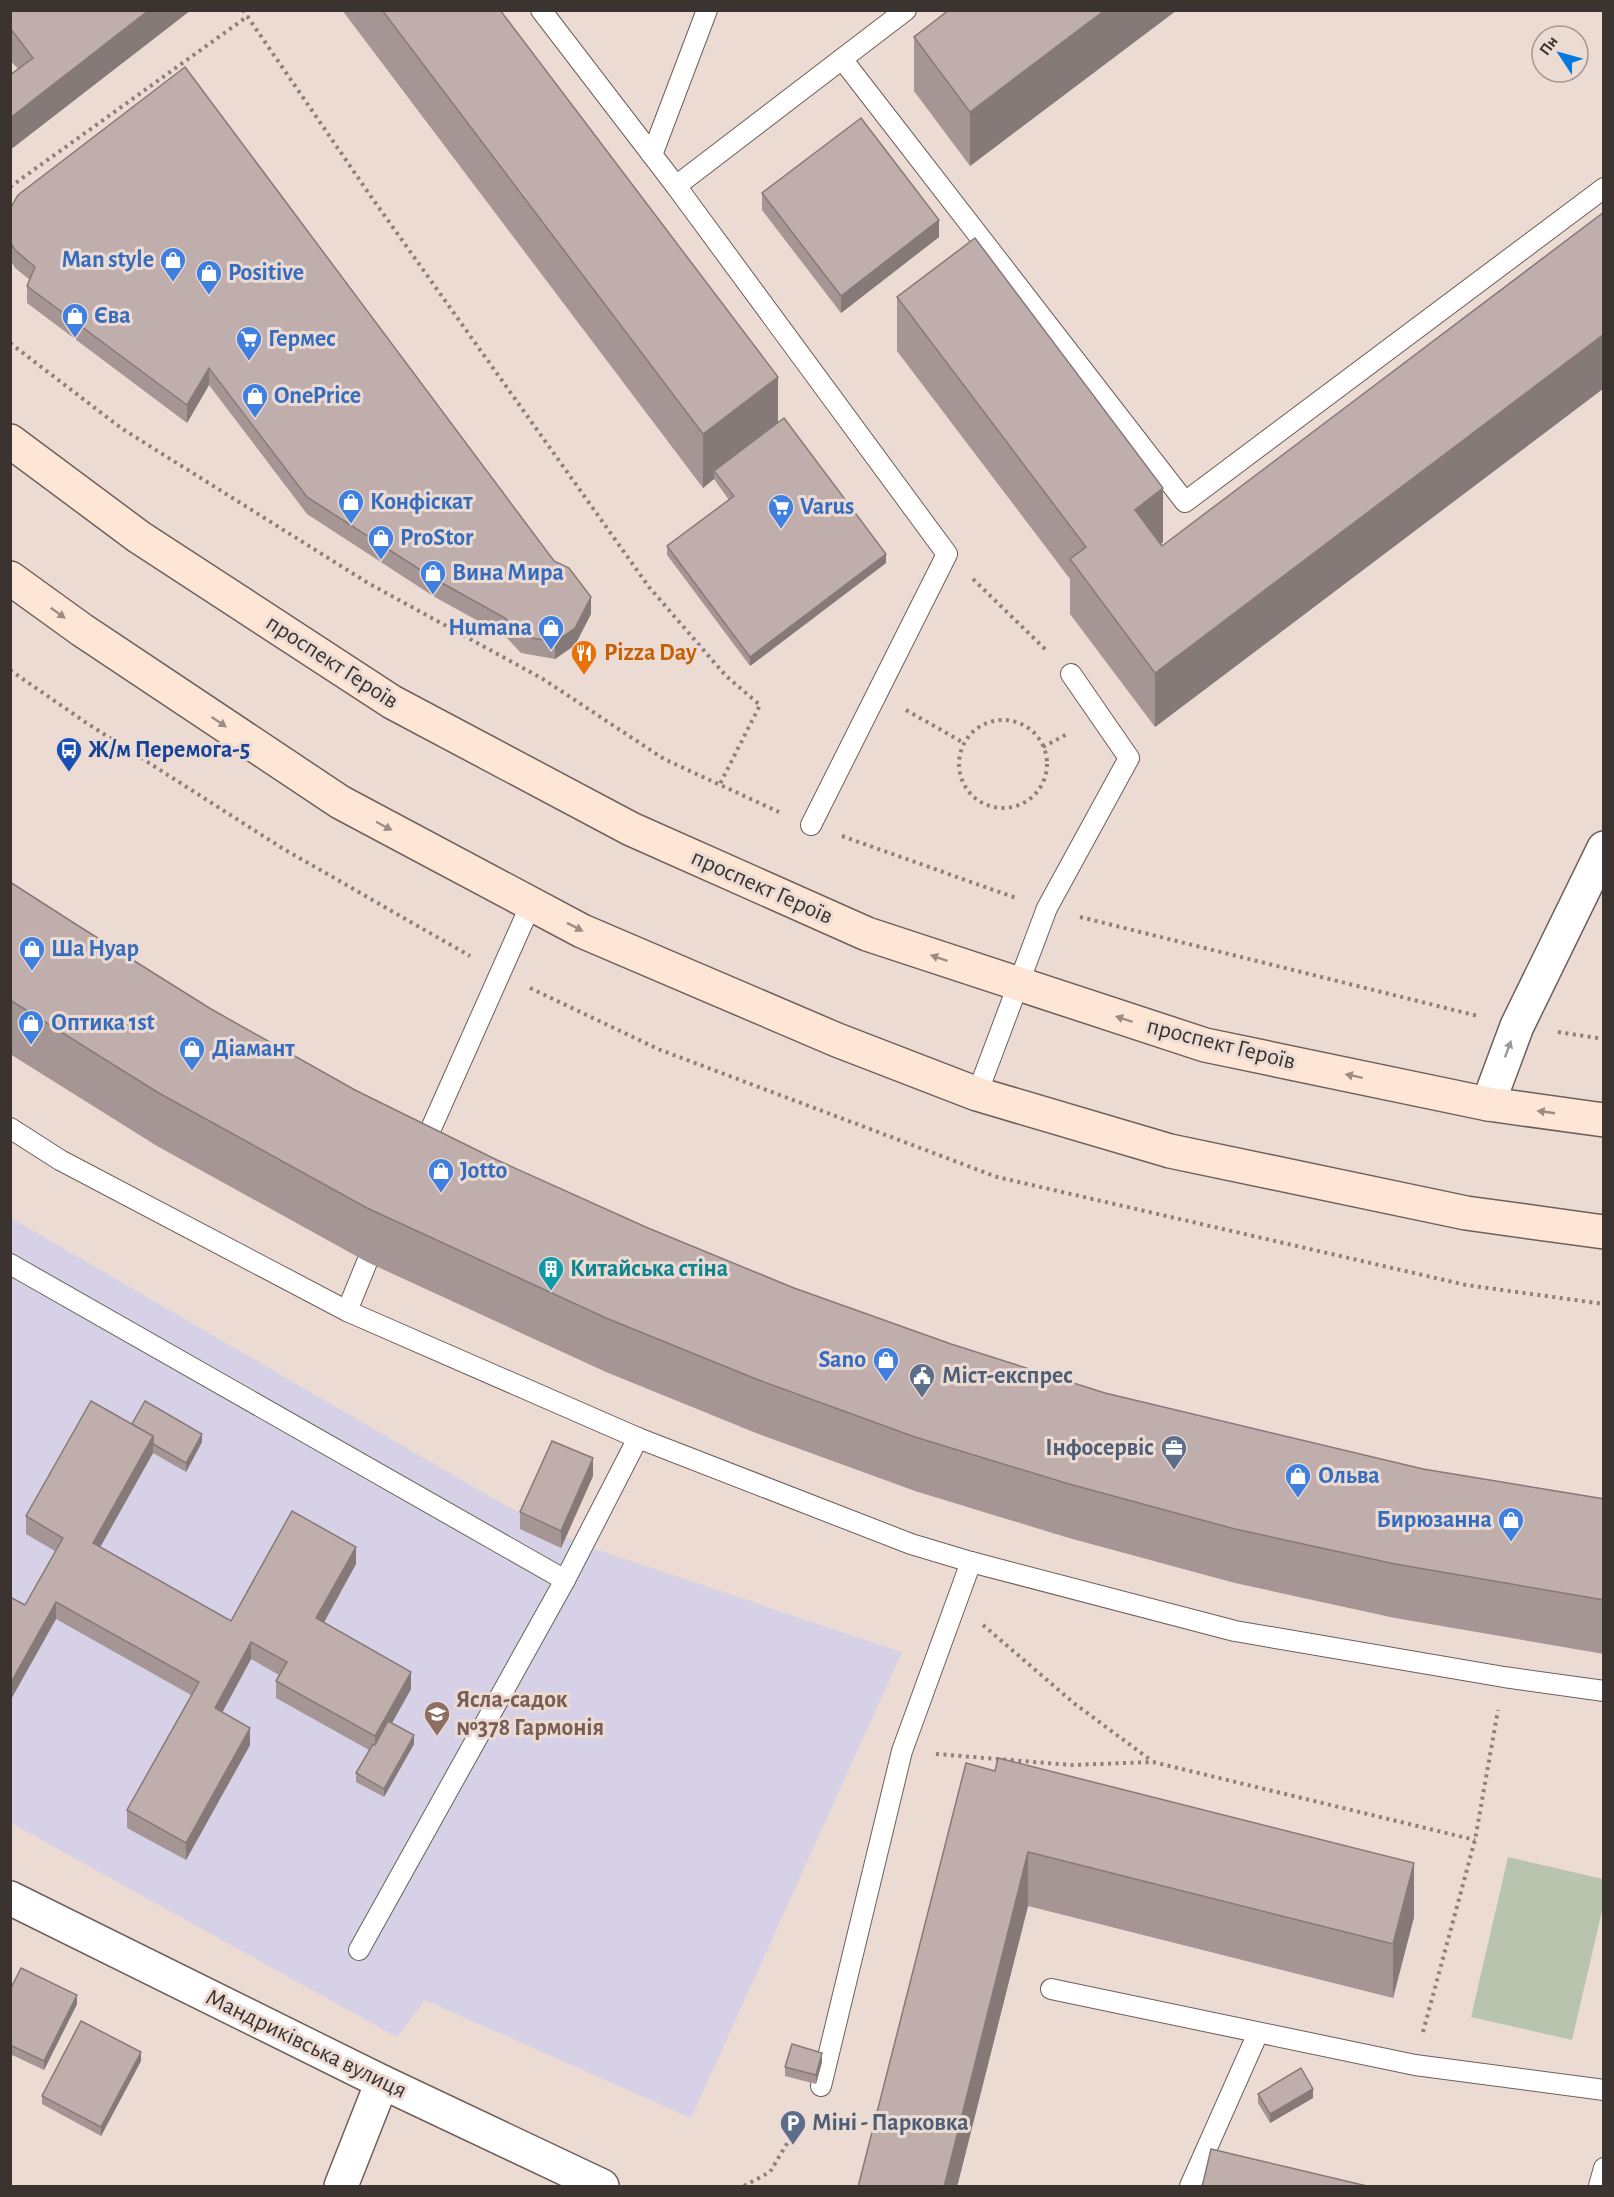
<svg xmlns="http://www.w3.org/2000/svg" width="1614" height="2197" viewBox="0 0 1614 2197" font-family="'Alegreya Sans',sans-serif">
	<style>
		.education { fill: #d6d1e7 }
		.green { fill: #b9c4af }
		.lines { fill: none; stroke-linecap: round; stroke-linejoin: round }
		.service-casing { stroke: #6e5f59; stroke-width: 22 }
		.minor-casing { stroke: #6e5f59; stroke-width: 36 }
		.secondary-casing { stroke: #6e5f59; stroke-width: 36 }
		.path { stroke: #8b807b; stroke-width: 4; stroke-dasharray: 3 4.5; stroke-linecap: butt }
		.service { stroke: #fff; stroke-width: 20 }
		.minor { stroke: #fff; stroke-width: 33 }
		.secondary { stroke: #fde6d6; stroke-width: 33 }
		.wall { fill: #a59695 }
		.shaded-wall { fill: #867a79 }
		.building { fill: #c0aead; stroke: #867a79; stroke-width: 1.5 }
		.oneway { fill: #9c8c83 }
		.oneway2 { fill: #9c9998 }
		.labels { text-anchor: middle; dominant-baseline: central; stroke-width: 6; stroke-linejoin: round; paint-order: stroke }
		.shop-label { font-size: 24px; font-weight: bold; fill: #366cbe; stroke: #ecdbd3; text-anchor: start }
		.food-label { font-size: 24px; font-weight: bold; fill: #c56008; stroke: #ecdbd3; text-anchor: start }
		.street-label { font-size: 24px; fill: #3a3330; stroke: #ecdbd3 }
		.transit-label { font-size: 24px; font-weight: bold; fill: #164399; stroke: #ecdbd3; text-anchor: start }
		.culture-label { font-size: 24px; font-weight: bold; fill: #0d838f; stroke: #ecdbd3; text-anchor: start }
		.service-label { font-size: 24px; font-weight: bold; fill: #4e5e75; stroke: #ecdbd3; text-anchor: start }
		.education-label { font-size: 24px; font-weight: bold; fill: #785e54; stroke: #ecdbd3; text-anchor: start }
	</style>
	<rect width="100%" height="100%" fill="#ecdbd3"/>
	<polygon class="education" points="11,1218 501,1503 582,1545 902,1652 691,2118 425,2000 397,2037 11,1823"/>
	<polygon class="green" points="1508,1857 1603,1879 1603,1907 1572,2040 1471,2017"/>
	<g class="lines">
		<g class="service-casing">
			<g id="service">
				<polyline points="541,10 676,186"/>
				<polyline points="842,59 1185,502 1604,188"/>
				<polyline points="652,155 707,10"/>
				<polyline points="811,825 947,554 676,186 906,10"/>
				<polyline points="977,1094 1047,908 1129,758 1071,674"/>
				<polyline points="10,1128 60,1160 347,1311 638,1438 911,1544 971,1562 1235,1631 1504,1677 1604,1691"/>
				<polyline points="421,1151 531,904"/>
				<polyline points="10,1264 565,1580"/>
				<polyline points="347,1311 367,1262"/>
				<polyline points="359,1950 565,1580 638,1438"/>
				<polyline points="1051,1989 1415,2065 1604,2090"/>
				<polyline points="821,2086 902,1751 971,1562"/>
				<polyline points="1190,2186 1258,2033"/>
				<polyline points="1599,2186 1604,2168"/>
			</g>
		</g>
		<g class="minor-casing">
			<g id="minor">
				<polyline points="1488,1104 1517,1026 1604,848"/>
				<polyline points="10,1898 382,2082 602,2186"/>
				<polyline points="341,2186 382,2082"/>
			</g>
		</g>
		<g class="secondary-casing">
			<g id="secondary">
				<polyline points="10,441 139,537 392,702 631,829 867,934 1205,1045 1488,1104 1604,1120"/>
				<polyline points="10,578 82,630 340,802 582,931 837,1040 977,1094 1170,1151 1466,1213 1604,1232"/>
			</g>
		</g>
		<g class="path">
			<polyline points="243,10 372,198 649,587 726,676 760,705 719,786"/>
			<polyline points="10,187 248,16"/>
			<polyline points="10,343 121,428 368,583 543,679 664,759 779,812"/>
			<polyline points="973,579 1047,651"/>
			<polyline points="10,670 85,722 282,848 470,956"/>
			<polyline points="906,710 964,743"/>
			<circle cx="1003" cy="764" r="44"/>
			<polyline points="1043,747 1069,733"/>
			<polyline points="842,836 1016,898"/>
			<polyline points="1080,917 1478,1016"/>
			<polyline points="530,988 658,1049 997,1177 1466,1285 1604,1304"/>
			<polyline points="1558,1032 1604,1039"/>
			<polyline points="983,1625 1075,1704 1152,1761"/>
			<polyline points="936,1754 1071,1765 1153,1762 1475,1840"/>
			<polyline points="1423,2032 1475,1840 1498,1710"/>
			<polyline points="744,2186 770,2172 804,2115"/>
		</g>
		<use href="#service" class="service"/>
		<use href="#minor" class="minor"/>
		<use href="#secondary" class="secondary"/>
	</g>
	<g class="wall">
		<polygon points="10,10 191,10 10,150 18,69 10,60"/>
		<polygon points="342,10 500,10 778,423 886,563 750,666 667,555 667,546 729,500 714,479 703,488"/>
		<polygon points="1177,10 970,166 914,91 914,37"/>
		<polygon points="762,193 939,237 841,313 762,210"/>
		<polygon points="10,209 591,614 575,645 555,659 521,653 505,636 433,596 307,514 209,385 187,423 27,303 27,286 30,280 15,268 10,259"/>
		<polygon points="1604,212 1604,388 1155,727 1070,614 1070,579 897,351 897,297 1163,542 1161,544 1162,546"/>
		<polygon points="10,882 77,925 211,1009 355,1090 497,1160 648,1228 794,1288 951,1344 1105,1393 1423,1469 1604,1499 1604,1654 1395,1618 1235,1583 1069,1538 915,1491 756,1433 606,1372 367,1262 157,1146 10,1054"/>
		<polygon points="132,1424 202,1442 186,1472 153,1453 100,1547 231,1621 356,1564 324,1623 411,1689 392,1723 414,1744 384,1797 356,1782 356,1773 369,1750 276,1698 276,1681 279,1675 251,1659 222,1712 250,1745 186,1860 127,1828 127,1810 191,1695 56,1619 10,1701 10,1597 25,1605 55,1551 26,1534 26,1516"/>
		<polygon points="593,1476 561,1548 520,1529 520,1512"/>
		<polygon points="966,1763 1414,1917 1393,1998 1028,1906 957,2187 858,2187"/>
		<polygon points="10,1990 77,2004 44,2070 10,2054"/>
		<polygon points="141,2061 101,2136 42,2104 42,2096"/>
		<polygon points="822,2062 816,2084 785,2076 785,2067"/>
		<polygon points="1258,2094 1313,2098 1270,2123 1258,2103"/>
	</g>
	<g class="shaded-wall">
		<polygon points="149,10 191,10 10,150 10,118"/>
		<polygon points="1105,10 1177,10 970,166 970,112"/>
		<polygon points="939,220 939,237 841,313 841,296"/>
		<polygon points="1604,334 1604,388 1155,727 1155,673"/>
		<polygon points="209,368 209,385 187,423 187,405"/>
		<polygon points="778,377 778,431 714,471 714,479 703,488 703,434"/>
		<polygon points="1163,488 1163,542 1135,564 1135,510"/>
		<polygon points="886,554 886,563 750,666 750,657"/>
		<polygon points="591,597 591,614 575,645 555,659 555,642"/>
		<polygon points="202,1434 202,1442 186,1472 186,1463"/>
		<polygon points="153,1436 153,1453 93,1560 93,1543"/>
		<polygon points="593,1458 593,1476 561,1548 561,1531"/>
		<polygon points="356,1547 356,1564 316,1636 316,1618"/>
		<polygon points="56,1602 56,1619 10,1701 10,1684"/>
		<polygon points="251,1642 251,1659 215,1726 215,1708"/>
		<polygon points="411,1672 411,1689 375,1753 375,1736"/>
		<polygon points="250,1728 250,1745 186,1860 186,1843"/>
		<polygon points="414,1735 414,1744 384,1797 384,1789"/>
		<polygon points="1028,1852 1028,1906 957,2187 944,2187"/>
		<polygon points="1414,1863 1414,1917 1393,1998 1393,1944"/>
		<polygon points="77,1995 77,2004 44,2070 44,2061"/>
		<polygon points="141,2052 141,2061 101,2136 101,2127"/>
		<polygon points="822,2053 822,2062 816,2084 816,2075"/>
		<polygon points="1313,2089 1313,2098 1270,2123 1270,2114"/>
	</g>
	<g class="building">
		<polygon points="10,10 149,10 10,118 10,75 33,58 10,28"/>
		<polygon points="382,10 500,10 778,377 703,434"/>
		<polygon points="949,10 1105,10 970,112 914,37"/>
		<polygon points="185,67 554,561 569,568 591,597 575,628 555,642 521,636 505,618 433,578 307,497 209,368 187,405 27,286 35,267 15,250 10,242 10,209 18,195"/>
		<polygon points="861,118 939,220 841,296 762,193"/>
		<polygon points="1604,212 1604,334 1155,673 1070,559 1086,547 897,297 975,238 1163,488 1135,510 1162,546"/>
		<polygon points="784,418 886,554 750,657 667,546 734,496 714,471"/>
		<polygon points="10,882 77,925 211,1009 355,1090 497,1160 648,1228 794,1288 951,1344 1105,1393 1423,1469 1604,1499 1604,1600 1395,1564 1235,1529 1069,1484 915,1437 756,1379 606,1318 367,1208 157,1092 10,1000"/>
		<polygon points="91,1401 153,1436 93,1543 231,1621 292,1511 356,1547 316,1618 411,1672 375,1736 276,1681 287,1662 251,1642 215,1708 250,1728 186,1843 127,1810 199,1682 56,1602 10,1684 10,1597 25,1605 63,1538 26,1516"/>
		<polygon points="145,1401 202,1434 186,1463 153,1444 153,1436 132,1424"/>
		<polygon points="552,1441 593,1458 561,1531 520,1512"/>
		<polygon points="388,1721 414,1735 384,1789 356,1773 373,1744 375,1745"/>
		<polygon points="998,1758 1414,1863 1393,1944 1028,1852 944,2187 858,2187 966,1763 995,1771"/>
		<polygon points="21,1968 77,1995 44,2061 10,2045 10,1990"/>
		<polygon points="81,2021 141,2052 101,2127 42,2096"/>
		<polygon points="792,2044 822,2053 816,2075 785,2067"/>
		<polygon points="1301,2068 1313,2089 1270,2114 1258,2094"/>
		<polygon points="1211,2149 1371,2187 1202,2187"/>
	</g>
	<defs><path id="oneway-solid" d="M-6-.8H1V-3.2L6.5 0L1 3.2V.8H-6Z" transform="scale(1.5)"/></defs>
	<g class="oneway">
		<use href="#oneway-solid" transform="translate(58 613) rotate(36)"/>
		<use href="#oneway-solid" transform="translate(219 722) rotate(34)"/>
		<use href="#oneway-solid" transform="translate(384 826) rotate(28)"/>
		<use href="#oneway-solid" transform="translate(575 927) rotate(27)"/>
		<use href="#oneway-solid" transform="translate(939 958) rotate(-161)"/>
		<use href="#oneway-solid" transform="translate(1124 1019) rotate(-162)"/>
		<use href="#oneway-solid" transform="translate(1354 1076) rotate(-168)"/>
		<use href="#oneway-solid" transform="translate(1546 1112) rotate(-172)"/>
	</g>
	<use class="oneway2" href="#oneway-solid" transform="translate(1508 1049) rotate(-70)"/>
	<defs>
		<g id="shop-pin" transform="scale(1.35)"><path d="M0 17L-7.5 6A9.5 9.5 0 1 1 7.5 6Z" fill="#3f7fe0" stroke="#ecdbd3"/><path d="M-5-2.5h2.3a2.7 3.5 0 0 1 5.4 0H5L5.5 6h-11ZM-1.5-2.5h3a1.5 2.3 0 0 0-3 0Z" fill="#fff"/></g>
		<g id="supermarket-pin" transform="scale(1.35)"><path d="M0 17L-7.5 6A9.5 9.5 0 1 1 7.5 6Z" fill="#3f7fe0" stroke="#ecdbd3"/><path d="M-6-5.5h2.5l.6 2H6L4.5 2H-2.5L-4.4-4H-6ZM-1.5 3.2a1.3 1.3 0 1 0 .1 0ZM3 3.2a1.3 1.3 0 1 0 .1 0Z" fill="#fff"/></g>
		<g id="restaurant-pin" transform="scale(1.35)"><path d="M0 17L-7.5 6A9.5 9.5 0 1 1 7.5 6Z" fill="#e8710a" stroke="#ecdbd3"/><path d="M-5-6h1v4h1v-4h1v4h1v-4h1v5L-1.5 .5V6h-2V.5L-5-1ZM5-6V6H3V1.5H1.5Q1.5-4 5-6Z" fill="#fff"/></g>
		<g id="bus-pin" transform="scale(1.35)"><path d="M0 17L-7.5 6A9.5 9.5 0 1 1 7.5 6Z" fill="#1a4fb4" stroke="#ecdbd3"/><path d="M-5-6H5V4H4V6H2V4H-2V6H-4V4H-5ZM-3.5-4V0h7V-4ZM-3.5 1.2v1.5H-2V1.2ZM2 1.2v1.5H3.5V1.2Z" fill="#fff"/></g>
		<g id="building-pin" transform="scale(1.35)"><path d="M0 17L-7.5 6A9.5 9.5 0 1 1 7.5 6Z" fill="#0f9aa8" stroke="#ecdbd3"/><path d="M-4-6H4V6H1V3H-1V6H-4ZM-2.5-4.3h1.7v1.8h-1.7ZM.8-4.3h1.7v1.8H.8ZM-2.5-1h1.7V.8h-1.7ZM.8-1h1.7V.8H.8Z" fill="#fff"/></g>
		<g id="civic-pin" transform="scale(1.35)"><path d="M0 17L-7.5 6A9.5 9.5 0 1 1 7.5 6Z" fill="#5c6f8a" stroke="#ecdbd3"/><path d="M-.6-6.5H3V-4.5H.6V-3L4-1V1h2V6H-6V1h2V-1L-.6-3ZM-1.2 2.5V6h2.4V2.5Z" fill="#fff"/></g>
		<g id="office-pin" transform="scale(1.35)"><path d="M0 17L-7.5 6A9.5 9.5 0 1 1 7.5 6Z" fill="#5c6f8a" stroke="#ecdbd3"/><path d="M-6-3h4V-5.5h4V-3h4V5H-6ZM-1-4.5V-3h2v-1.5ZM-6 0V1H6V0Z" fill="#fff"/></g>
		<g id="school-pin" transform="scale(1.35)"><path d="M0 17L-7.5 6A9.5 9.5 0 1 1 7.5 6Z" fill="#8d6e63" stroke="#ecdbd3"/><path d="M0-5L7-2L0 1L-7-2ZM-4 1L0 2.5L4 1V4Q0 6-4 4Z" fill="#fff"/></g>
		<g id="parking-pin" transform="scale(1.35)"><path d="M0 17L-7.5 6A9.5 9.5 0 1 1 7.5 6Z" fill="#5c6f8a" stroke="#ecdbd3"/><path d="M-3.5-5.5H1a3.5 3.5 0 0 1 0 7H-1V5.5H-3.5ZM-1-3.4V-.6H.8a1.4 1.4 0 0 0 0-2.8Z" fill="#fff"/></g>
	</defs>
	<g fill-rule="evenodd">
		<use href="#shop-pin" x="173" y="260"/>
		<use href="#shop-pin" x="209" y="273"/>
		<use href="#shop-pin" x="75" y="316"/>
		<use href="#supermarket-pin" x="249" y="339"/>
		<use href="#shop-pin" x="255" y="396"/>
		<use href="#shop-pin" x="351" y="502"/>
		<use href="#supermarket-pin" x="781" y="507"/>
		<use href="#shop-pin" x="381" y="538"/>
		<use href="#shop-pin" x="433" y="573"/>
		<use href="#shop-pin" x="551" y="628"/>
		<use href="#restaurant-pin" x="584" y="653"/>
		<use href="#bus-pin" x="69" y="750"/>
		<use href="#shop-pin" x="32" y="949"/>
		<use href="#shop-pin" x="31" y="1023"/>
		<use href="#shop-pin" x="192" y="1049"/>
		<use href="#shop-pin" x="441" y="1171"/>
		<use href="#building-pin" x="551" y="1269"/>
		<use href="#shop-pin" x="886" y="1360"/>
		<use href="#civic-pin" x="922" y="1376"/>
		<use href="#office-pin" x="1174" y="1448"/>
		<use href="#shop-pin" x="1298" y="1476"/>
		<use href="#shop-pin" x="1511" y="1520"/>
		<use href="#school-pin" x="437" y="1714"/>
		<use href="#parking-pin" x="793" y="2123"/>
	</g>
	<g class="labels">
		<g class="shop-label">
			<text x="154" y="260" text-anchor="end">Man style</text>
			<text x="228" y="273">Positive</text>
			<text x="94" y="316">Єва</text>
			<text x="268" y="339">Гермес</text>
			<text x="274" y="396">OnePrice</text>
			<text x="370" y="502">Конфіскат</text>
			<text x="800" y="507">Varus</text>
			<text x="400" y="538">ProStor</text>
			<text x="452" y="573">Вина Мира</text>
			<text x="532" y="628" text-anchor="end">Humana</text>
			<text x="51" y="949">Ша Нуар</text>
			<text x="51" y="1023">Оптика 1st</text>
			<text x="212" y="1049">Діамант</text>
			<text x="460" y="1171">Jotto</text>
			<text x="866" y="1360" text-anchor="end">Sano</text>
			<text x="1318" y="1476">Ольва</text>
			<text x="1492" y="1520" text-anchor="end">Бирюзанна</text>
		</g>
		<g class="food-label">
			<text x="604" y="653">Pizza Day</text>
		</g>
		<g class="street-label">
			<text transform="translate(332 662) rotate(33)">проспект Героїв</text>
			<text transform="translate(762 887) rotate(24)">проспект Героїв</text>
			<text transform="translate(1221 1044) rotate(14)">проспект Героїв</text>
			<text transform="translate(306 2044) rotate(26)">Мандриківська вулиця</text>
		</g>
		<g class="transit-label">
			<text x="88" y="750">Ж/м Перемога-5</text>
		</g>
		<g class="culture-label">
			<text x="570" y="1269">Китайська стіна</text>
		</g>
		<g class="service-label">
			<text x="942" y="1376">Міст-експрес</text>
			<text x="1154" y="1448" text-anchor="end">Інфосервіс</text>
			<text x="812" y="2123">Міні - Парковка</text>
		</g>
		<g class="education-label">
			<text x="456" y="1700">Ясла-садок<tspan x="456" dy="28">№378 Гармонія</tspan></text>
		</g>
	</g>
	<rect width="1614" height="2197" fill="none" stroke="#3a3330" stroke-width="24"/>
	<g transform="translate(1560 54) rotate(306)"><circle r="28" fill="#ecdbd3" stroke="#a59892" stroke-width="1.5"/>
	<path d="M0-4.5L10 22L0 15L-10 22Z" fill="#0379e0"/>
	<text y="-9" font-size="16" font-weight="bold" text-anchor="middle" fill="#3a3330">Пн</text>
	</g>
</svg>
